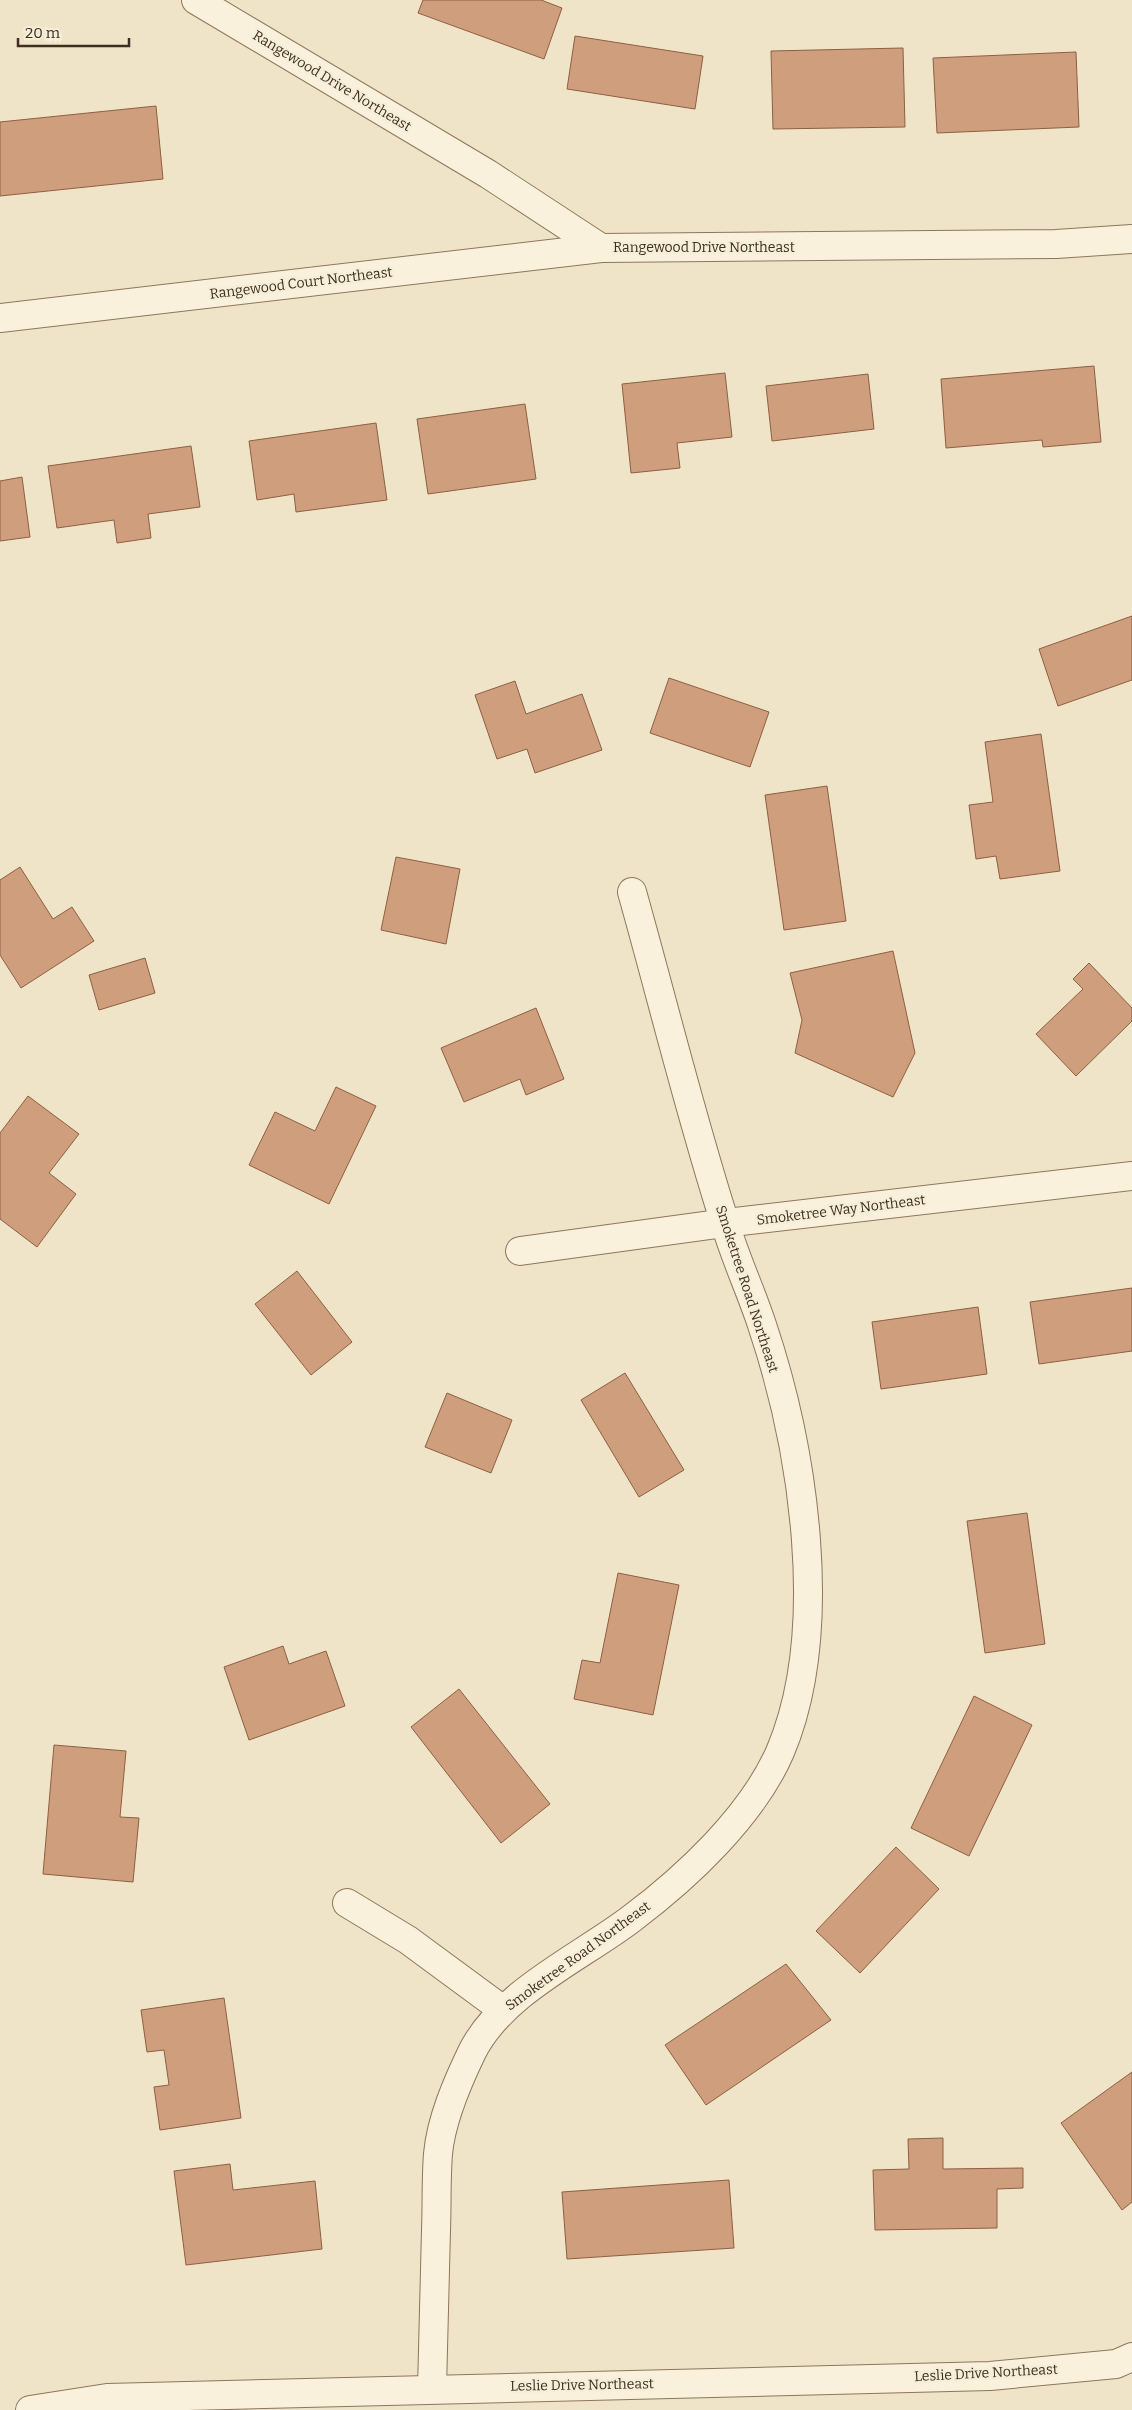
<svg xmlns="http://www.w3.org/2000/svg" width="1132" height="2410" viewBox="0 0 1132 2410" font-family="Bitter,serif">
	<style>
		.building { fill: #cf9f7d; stroke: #8d5f41 }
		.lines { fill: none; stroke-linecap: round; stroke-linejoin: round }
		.street-casing { stroke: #8d765c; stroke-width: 30 }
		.street { stroke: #faf1dc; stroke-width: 28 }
		.labels { text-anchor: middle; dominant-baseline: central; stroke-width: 5; stroke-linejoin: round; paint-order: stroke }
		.street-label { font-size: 14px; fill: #3d2e20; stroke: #f7eed8 }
	</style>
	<rect width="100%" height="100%" fill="#f0e4c8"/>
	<g class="building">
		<polygon points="423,0 541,0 562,8 544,59 418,13"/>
		<polygon points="575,36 703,56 695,109 567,89"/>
		<polygon points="903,48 905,127 773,129 771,51"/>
		<polygon points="1076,52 1079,127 937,133 933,58"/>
		<polygon points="156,106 163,179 0,196 0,122"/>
		<polygon points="1094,366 1101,442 1043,447 1042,440 946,448 941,379"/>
		<polygon points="725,373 732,437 677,443 680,468 631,473 622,384"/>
		<polygon points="868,374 874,429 772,441 766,386"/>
		<polygon points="525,404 536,479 428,494 417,419"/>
		<polygon points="376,423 387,500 296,512 294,494 257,500 249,441"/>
		<polygon points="191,446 200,507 148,514 151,538 117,543 114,520 57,528 48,466"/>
		<polygon points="22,477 30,537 0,541 0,481"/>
		<polygon points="1132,616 1132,680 1058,706 1039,649"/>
		<polygon points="669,678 769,712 750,767 650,733"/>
		<polygon points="515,681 526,714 582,694 602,750 535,773 527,749 497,759 475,695"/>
		<polygon points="1041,734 1060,871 1000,879 996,856 976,859 969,805 993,802 985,742"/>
		<polygon points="827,786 846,921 784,930 765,795"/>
		<polygon points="396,857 460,869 446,944 381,930"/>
		<polygon points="20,867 53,919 72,907 94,941 21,988 0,955 0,880"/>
		<polygon points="893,951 915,1053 893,1097 795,1053 802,1020 790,973"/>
		<polygon points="145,958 155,993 99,1010 89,975"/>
		<polygon points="1089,963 1132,1008 1132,1021 1076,1076 1036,1034 1083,989 1073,979"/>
		<polygon points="536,1008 564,1079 526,1095 520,1079 464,1102 441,1048"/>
		<polygon points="336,1087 376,1106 329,1204 249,1165 275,1112 315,1131"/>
		<polygon points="28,1096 79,1134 49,1173 76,1194 37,1247 0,1219 0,1133"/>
		<polygon points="297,1271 352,1342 311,1375 255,1304"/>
		<polygon points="1132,1288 1132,1351 1039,1364 1030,1302"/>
		<polygon points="978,1307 987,1374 881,1389 872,1322"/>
		<polygon points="625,1373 684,1470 639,1497 581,1400"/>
		<polygon points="447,1393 512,1420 491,1473 425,1447"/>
		<polygon points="1027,1513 1045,1644 985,1653 967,1521"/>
		<polygon points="618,1573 679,1585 653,1715 574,1699 582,1660 600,1663"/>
		<polygon points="283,1646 289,1664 326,1651 345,1706 249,1740 224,1667"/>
		<polygon points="459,1689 550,1804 501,1843 411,1727"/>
		<polygon points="974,1696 1032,1725 969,1856 911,1828"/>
		<polygon points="54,1745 126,1751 120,1817 139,1818 133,1882 43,1874"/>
		<polygon points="896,1847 939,1889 860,1973 816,1931"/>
		<polygon points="786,1964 831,2020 706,2105 665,2045"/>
		<polygon points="224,1998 241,2118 160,2130 154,2087 169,2085 164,2050 147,2052 141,2010"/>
		<polygon points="1132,2072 1132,2202 1122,2210 1061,2123"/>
		<polygon points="943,2138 943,2169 1023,2168 1023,2188 997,2189 997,2228 875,2230 873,2170 909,2169 908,2139"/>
		<polygon points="230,2164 233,2190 315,2181 322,2249 186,2265 174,2171"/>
		<polygon points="729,2180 734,2248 567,2259 562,2192"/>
	</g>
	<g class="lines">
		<g class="street-casing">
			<g id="street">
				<polyline points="196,0 488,174 601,248 1056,244 1132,239"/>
				<polyline points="0,318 601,248"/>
				<polyline points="520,1251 725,1223 1132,1176"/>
				<polyline points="347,1903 408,1940 503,2010"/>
				<path d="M432,2389C433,2336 435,2283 436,2230C437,2205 436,2179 438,2154C441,2120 457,2083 472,2052C501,1993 581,1957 631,1919C687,1877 752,1816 780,1752C832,1630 803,1447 762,1325C751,1291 735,1258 725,1223C690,1114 663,1002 632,892"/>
				<polyline points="30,2410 107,2398 990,2376 1116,2364 1132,2357"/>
			</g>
		</g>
		<use href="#street" class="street"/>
	</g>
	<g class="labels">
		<g class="street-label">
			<text transform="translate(332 81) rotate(31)">Rangewood Drive Northeast</text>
			<text x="704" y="247">Rangewood Drive Northeast</text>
			<text transform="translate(301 283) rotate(-7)">Rangewood Court Northeast</text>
			<text transform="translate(841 1210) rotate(-7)">Smoketree Way Northeast</text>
			<text transform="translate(747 1289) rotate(72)">Smoketree Road Northeast</text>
			<text transform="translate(578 1956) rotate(-36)">Smoketree Road Northeast</text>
			<text transform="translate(986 2373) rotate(-3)">Leslie Drive Northeast</text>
			<text transform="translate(582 2385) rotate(-1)">Leslie Drive Northeast</text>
		</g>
	</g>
	<path d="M18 38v8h111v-8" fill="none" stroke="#3d2e20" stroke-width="2.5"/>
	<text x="25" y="38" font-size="15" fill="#3d2e20" stroke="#f7eed8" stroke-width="4" paint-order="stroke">20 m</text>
</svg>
